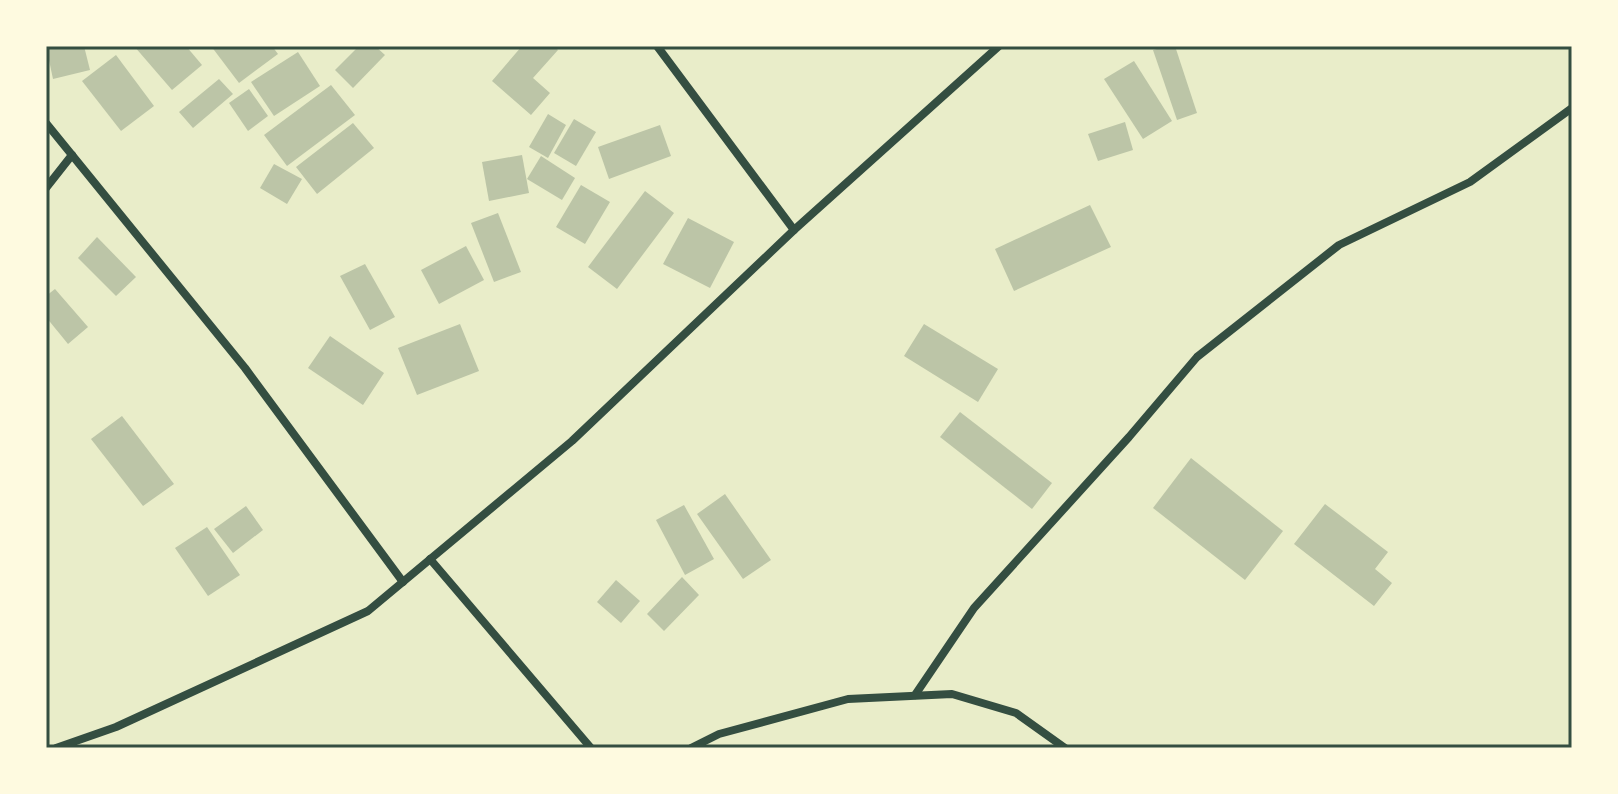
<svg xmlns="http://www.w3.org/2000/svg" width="1618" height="794" viewBox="0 0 1618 794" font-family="'Crimson Pro',serif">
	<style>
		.building { fill: #bcc5a7 }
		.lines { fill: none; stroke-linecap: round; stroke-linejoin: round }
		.minor { stroke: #344e41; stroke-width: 8 }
		.neatline { fill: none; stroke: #344e41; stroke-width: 3 }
	</style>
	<rect width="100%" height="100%" fill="#e9edc9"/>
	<g class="building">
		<polygon points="46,46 84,46 90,70 53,79"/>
		<polygon points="134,46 186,46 202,65 172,90"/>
		<polygon points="211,46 272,46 278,54 239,83"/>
		<polygon points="359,46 375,46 385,55 353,88 335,70"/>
		<polygon points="522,46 554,46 558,50 533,78 550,93 531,115 492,81"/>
		<polygon points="1168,46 1175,46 1197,113 1177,120 1153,50"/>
		<polygon points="298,52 320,86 274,116 251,82"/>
		<polygon points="116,55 154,106 121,131 82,81"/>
		<polygon points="1134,61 1172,121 1143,139 1104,79"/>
		<polygon points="219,79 233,94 193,128 179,112"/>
		<polygon points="331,85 355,115 287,166 264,135"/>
		<polygon points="249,89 268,116 248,131 229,103"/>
		<polygon points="548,114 566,125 548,158 529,147"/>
		<polygon points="574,119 596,132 576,166 554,153"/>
		<polygon points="1125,122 1133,150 1098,161 1088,134"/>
		<polygon points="353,123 374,148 317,194 296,167"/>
		<polygon points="660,125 671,156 609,179 598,147"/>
		<polygon points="522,155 529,193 489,201 482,162"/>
		<polygon points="541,156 575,178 562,200 527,179"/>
		<polygon points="274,164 302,179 287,204 260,188"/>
		<polygon points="581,185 610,202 585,244 556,227"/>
		<polygon points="645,191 674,213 617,289 588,267"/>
		<polygon points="1090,205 1111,247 1014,291 995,249"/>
		<polygon points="498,213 521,272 494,282 471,223"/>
		<polygon points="688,218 734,242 710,288 663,264"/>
		<polygon points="97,237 136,277 116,296 78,258"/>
		<polygon points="466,246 484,280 439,304 421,270"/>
		<polygon points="365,264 395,317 370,330 340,276"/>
		<polygon points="55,289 88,327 68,344 46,317 46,296"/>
		<polygon points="460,324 479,371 417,395 398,348"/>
		<polygon points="924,324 998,369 978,402 904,356"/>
		<polygon points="330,336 384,373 363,405 308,368"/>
		<polygon points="960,412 1052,483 1032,509 940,437"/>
		<polygon points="122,416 174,484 143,506 91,439"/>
		<polygon points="1191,458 1283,531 1245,580 1153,508"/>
		<polygon points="725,494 771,560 743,579 697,514"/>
		<polygon points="1325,504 1388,552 1375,569 1392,583 1374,606 1294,544"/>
		<polygon points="684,505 714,559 685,575 656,520"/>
		<polygon points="246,506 263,530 233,553 214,529"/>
		<polygon points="207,527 240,575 208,596 175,548"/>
		<polygon points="682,577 699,595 664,631 647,614"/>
		<polygon points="616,580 640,601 621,623 597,602"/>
	</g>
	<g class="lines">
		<g class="minor">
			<polyline points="657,46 794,230"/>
			<polyline points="46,123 245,368 403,582"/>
			<polyline points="46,188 72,155"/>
			<polyline points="430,559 591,748"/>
			<polyline points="915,695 974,608 1129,437 1197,357 1339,245 1470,182 1572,108"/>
			<polyline points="56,748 116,727 368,611 572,441 794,230 999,46"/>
			<polyline points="691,748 719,734 848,699 952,694 1016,713 1065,748"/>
		</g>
	</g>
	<rect width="1618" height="794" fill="none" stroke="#fefae0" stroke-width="96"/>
	<rect x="48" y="48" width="1522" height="698" class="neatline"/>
</svg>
